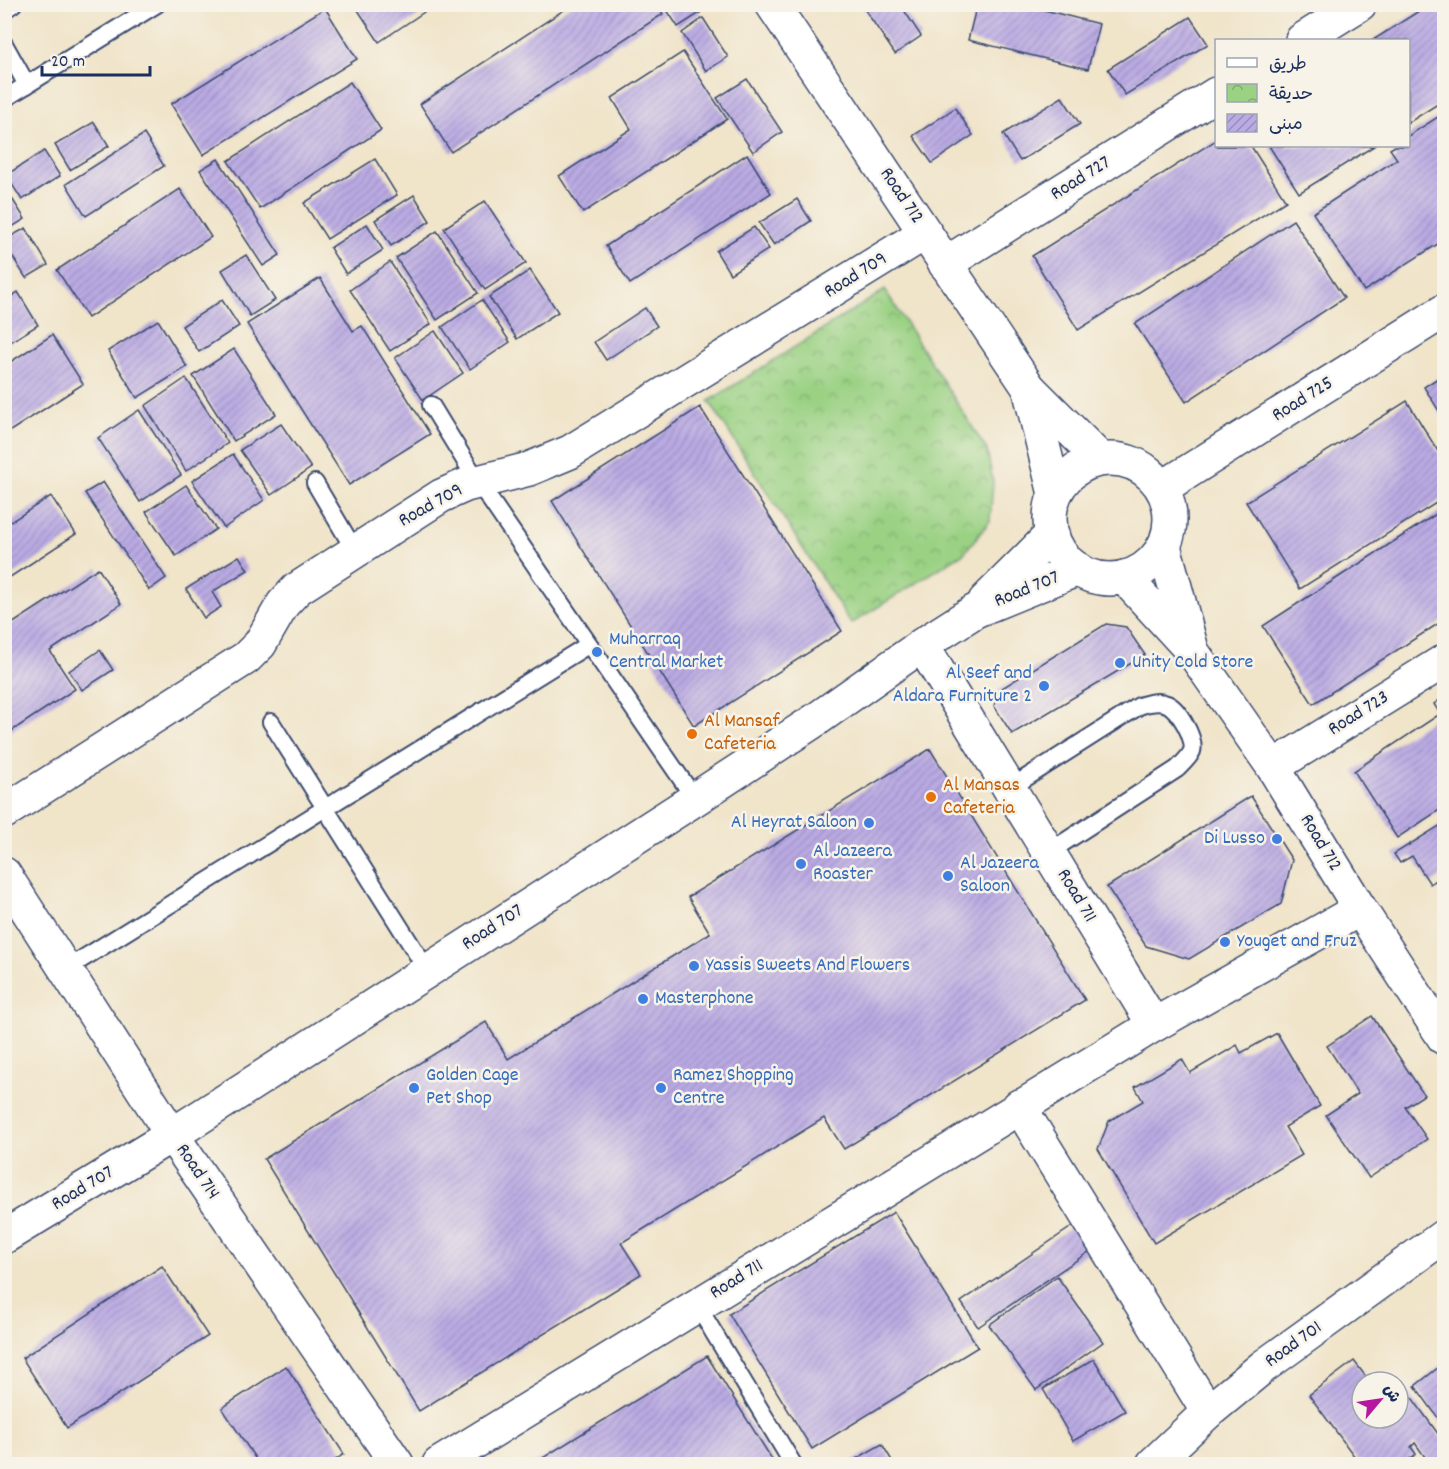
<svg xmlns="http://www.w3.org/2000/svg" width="1449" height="1469" viewBox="0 0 1449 1469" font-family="Dekko,'Playpen Sans Arabic',sans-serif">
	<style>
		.park { fill: url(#park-crowns); stroke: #5a8070; stroke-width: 1.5 }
		.building { fill: url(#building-hatch) }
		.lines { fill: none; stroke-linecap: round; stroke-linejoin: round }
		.lane-casing { stroke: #3b4a6e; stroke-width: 20 }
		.street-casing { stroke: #3b4a6e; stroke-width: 36 }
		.lane { stroke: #fff; stroke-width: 16 }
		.street { stroke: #fff; stroke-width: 33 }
		.shop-dot { fill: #3f7fe0; stroke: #f7f3e8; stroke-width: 2 }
		.food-dot { fill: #e8710a; stroke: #f7f3e8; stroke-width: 2 }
		.labels { text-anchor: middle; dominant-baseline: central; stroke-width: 5; stroke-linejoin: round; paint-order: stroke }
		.street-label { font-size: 20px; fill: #1b2f5e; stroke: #f7f3e8 }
		.shop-label { font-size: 20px; fill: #366cbe; stroke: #f7f3e8; text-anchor: start }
		.food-label { font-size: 20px; fill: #c56008; stroke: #f7f3e8; text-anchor: start }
	</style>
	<defs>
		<pattern id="park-crowns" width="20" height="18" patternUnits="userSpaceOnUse" patternTransform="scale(1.5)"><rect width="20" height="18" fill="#9ad183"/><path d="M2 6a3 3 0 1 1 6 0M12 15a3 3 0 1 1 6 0" fill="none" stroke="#7daa6e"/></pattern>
		<pattern id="building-hatch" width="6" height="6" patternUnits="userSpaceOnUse" patternTransform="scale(1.5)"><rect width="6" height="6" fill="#bbabe4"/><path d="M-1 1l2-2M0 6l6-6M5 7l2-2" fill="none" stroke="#978cbc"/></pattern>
	</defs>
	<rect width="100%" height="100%" fill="#f7f3e8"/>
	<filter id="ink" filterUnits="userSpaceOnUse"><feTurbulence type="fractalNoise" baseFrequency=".0167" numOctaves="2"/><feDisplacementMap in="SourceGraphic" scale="12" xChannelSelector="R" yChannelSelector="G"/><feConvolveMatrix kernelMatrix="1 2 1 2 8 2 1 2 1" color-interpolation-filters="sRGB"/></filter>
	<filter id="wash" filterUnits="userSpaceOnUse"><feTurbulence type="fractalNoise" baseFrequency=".008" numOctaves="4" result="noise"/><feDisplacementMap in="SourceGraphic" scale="24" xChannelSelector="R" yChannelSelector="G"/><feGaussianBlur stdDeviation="1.35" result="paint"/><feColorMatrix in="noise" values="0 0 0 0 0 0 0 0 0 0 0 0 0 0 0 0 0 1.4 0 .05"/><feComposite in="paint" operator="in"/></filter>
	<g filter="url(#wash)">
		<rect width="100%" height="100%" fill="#f0e4c9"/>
		<polygon class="park" points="885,290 987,450 993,482 990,521 964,553 851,624 709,401"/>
		<g id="blocks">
			<g class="building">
				<polygon points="354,4 436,4 379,42"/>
				<polygon points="573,4 657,4 663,14 451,152 420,104"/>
				<polygon points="663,4 695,4 700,13 678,27"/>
				<polygon points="861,4 900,4 921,36 895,54"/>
				<polygon points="977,4 1021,4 1099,24 1088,69 968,40"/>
				<polygon points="1430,4 1444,4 1444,100 1408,123 1408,40 1373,40"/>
				<polygon points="325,8 357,59 203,155 171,104"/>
				<polygon points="1190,17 1208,44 1125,95 1108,69"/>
				<polygon points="703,18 728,57 706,71 682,33"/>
				<polygon points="683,52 727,119 583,213 559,176 631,129 612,98"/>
				<polygon points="747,79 782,132 753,152 717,98"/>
				<polygon points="350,82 381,130 260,209 228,161"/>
				<polygon points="1062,97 1080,124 1020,161 1003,134"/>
				<polygon points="955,108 973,135 932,163 913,136"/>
				<polygon points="1444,113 1444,240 1364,291 1313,213 1397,159 1390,149 1395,146 1408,146 1408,136"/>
				<polygon points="94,122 109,146 70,170 55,145"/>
				<polygon points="144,134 164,166 86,216 66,184"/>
				<polygon points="1216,140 1216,146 1251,146 1286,201 1078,330 1032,256"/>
				<polygon points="1269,146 1374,146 1299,193"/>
				<polygon points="44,151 60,176 22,200 6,175"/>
				<polygon points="747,154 771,193 630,284 606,246"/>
				<polygon points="218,159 280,255 263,266 200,170"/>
				<polygon points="375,159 397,195 327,239 304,203"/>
				<polygon points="4,186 25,219 4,232"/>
				<polygon points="180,189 211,237 88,318 57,270"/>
				<polygon points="414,195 430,221 391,246 375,220"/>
				<polygon points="797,199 811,221 774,245 759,223"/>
				<polygon points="485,201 526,263 485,290 444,228"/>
				<polygon points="1293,220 1344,298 1186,402 1135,324"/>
				<polygon points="367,224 383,250 346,274 330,248"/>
				<polygon points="754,227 769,249 730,274 716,251"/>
				<polygon points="26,228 48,265 26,278 4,243 4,240"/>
				<polygon points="437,231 478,293 437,320 396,258"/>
				<polygon points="246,255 275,300 250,316 222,270"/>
				<polygon points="390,262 431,324 390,351 350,290"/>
				<polygon points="4,263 11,273 4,277"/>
				<polygon points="530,270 558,312 517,339 489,297"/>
				<polygon points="320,278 353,331 362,326 430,434 349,485 247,324"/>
				<polygon points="18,292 38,325 7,344 4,341 4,301"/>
				<polygon points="222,300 239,326 199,352 182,326"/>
				<polygon points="482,300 510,342 470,369 442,327"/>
				<polygon points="645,308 657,326 606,360 594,342"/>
				<polygon points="158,320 187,367 137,398 108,351"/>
				<polygon points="435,331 463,373 423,400 395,358"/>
				<polygon points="52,335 83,384 4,435 4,366"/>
				<polygon points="234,349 276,414 234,441 193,376"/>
				<polygon points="1444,374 1444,419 1424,387"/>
				<polygon points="186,378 228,443 186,471 145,406"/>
				<polygon points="1407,401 1444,461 1444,498 1300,589 1246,502"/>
				<polygon points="700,407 842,631 694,726 552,501"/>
				<polygon points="139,410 181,475 140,502 98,438"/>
				<polygon points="281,424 311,468 271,495 240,450"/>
				<polygon points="233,454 264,500 224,528 192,481"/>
				<polygon points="103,482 166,578 149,590 85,493"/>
				<polygon points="186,485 216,529 176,556 146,512"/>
				<polygon points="51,496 76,534 4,581 4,526"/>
				<polygon points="1444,509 1444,620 1313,704 1263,626"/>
				<polygon points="239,556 248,570 212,592 221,607 204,618 186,589"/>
				<polygon points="98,568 121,604 50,651 75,689 4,736 4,629"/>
				<polygon points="1106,624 1126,627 1145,655 1012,734 994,706 999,690"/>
				<polygon points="100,650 113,670 82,690 69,671"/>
				<polygon points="1444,697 1444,807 1397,838 1354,771 1440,714 1434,704"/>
				<polygon points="930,749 1085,1000 844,1149 824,1118 621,1243 641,1274 419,1411 264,1159 486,1022 508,1059 710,933 688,897"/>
				<polygon points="1251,796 1292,860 1281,904 1189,959 1146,946 1107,887"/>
				<polygon points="1444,823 1444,879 1443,876 1430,884 1412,856 1400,863 1394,854"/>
				<polygon points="1372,1016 1424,1095 1405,1107 1427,1139 1369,1178 1326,1115 1358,1094 1327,1046"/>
				<polygon points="1277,1033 1320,1106 1285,1127 1302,1155 1154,1243 1098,1149 1109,1121 1143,1101 1135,1087 1182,1059 1190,1073 1237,1045 1241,1053"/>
				<polygon points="894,1212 978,1347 812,1449 729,1314"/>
				<polygon points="1073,1226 1090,1251 978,1327 961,1302"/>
				<polygon points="162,1266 208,1336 67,1428 22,1358"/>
				<polygon points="1057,1276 1103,1342 1036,1390 989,1325"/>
				<polygon points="707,1356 775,1464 533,1464"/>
				<polygon points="1094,1359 1125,1411 1073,1441 1043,1389"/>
				<polygon points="1354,1361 1370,1382 1362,1382 1362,1418 1398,1418 1398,1393 1405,1388 1444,1442 1444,1464 1430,1464 1415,1443 1411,1447 1416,1454 1406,1462 1407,1464 1360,1464 1309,1395"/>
				<polygon points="1444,1363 1444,1426 1415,1386"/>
				<polygon points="286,1366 344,1454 329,1464 259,1464 222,1408"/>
				<polygon points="882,1444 894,1464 847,1464"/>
			</g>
		</g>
	</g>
	<g filter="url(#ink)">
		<use href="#blocks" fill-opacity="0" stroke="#3b4a6e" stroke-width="1.5"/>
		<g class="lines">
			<g class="lane-casing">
				<g id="lane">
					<polyline points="4,10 13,4"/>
					<polyline points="4,44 27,85"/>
					<polyline points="4,99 157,4"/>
					<polyline points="431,405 478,482 695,799"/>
					<polyline points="315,483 355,551"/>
					<polyline points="271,722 427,970"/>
					<path d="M1010,788L1139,706C1148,703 1158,700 1167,704C1178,708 1196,739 1192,751C1189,758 1182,764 1177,769L1049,852"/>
					<polyline points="66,969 588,645"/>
					<polyline points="697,1305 793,1464"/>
				</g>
			</g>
			<g class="street-casing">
				<g id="street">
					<polyline points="772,4 1029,388 1100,459"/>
					<polyline points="1302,40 1360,4"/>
					<polyline points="945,264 1216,94"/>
					<polyline points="1029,388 1055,494"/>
					<circle cx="1110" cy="519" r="60"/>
					<polyline points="1162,488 1444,311"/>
					<polyline points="1164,546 1191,646"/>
					<polyline points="1124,577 1192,651 1273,767 1360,909 1444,1038"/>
					<polyline points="985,601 1052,534"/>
					<polyline points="922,645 1154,1025"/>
					<polyline points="1273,767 1444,661"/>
					<polyline points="4,812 246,658 260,644 283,604 297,589 441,496 466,485 529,469 570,452 925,233"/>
					<polyline points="4,874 172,1135 397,1464"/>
					<polyline points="1019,1106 1208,1412"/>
					<polyline points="4,1237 172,1135 695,799 817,719 922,645 975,611 1078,569"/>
					<polyline points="439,1464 1154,1025 1360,909"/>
					<polyline points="1153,1464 1208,1412 1264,1366 1444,1236"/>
				</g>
			</g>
			<use href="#lane" class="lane"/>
			<use href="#street" class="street"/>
		</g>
	</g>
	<g class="shop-dot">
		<circle cx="597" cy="652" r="6"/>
		<circle cx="1120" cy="663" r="6"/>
		<circle cx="1044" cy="686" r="6"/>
		<circle cx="869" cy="823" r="6"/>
		<circle cx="1277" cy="839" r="6"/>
		<circle cx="801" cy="864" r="6"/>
		<circle cx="948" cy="876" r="6"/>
		<circle cx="1225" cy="942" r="6"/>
		<circle cx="694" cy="966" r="6"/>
		<circle cx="643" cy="999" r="6"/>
		<circle cx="414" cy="1088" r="6"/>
		<circle cx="661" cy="1088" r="6"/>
	</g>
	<g class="food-dot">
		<circle cx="692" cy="734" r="6"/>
		<circle cx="931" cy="797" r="6"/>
	</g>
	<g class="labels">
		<g class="street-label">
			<text transform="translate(1081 179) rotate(-32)">Road 727</text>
			<text transform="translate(901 196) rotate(56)">Road 712</text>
			<text transform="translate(856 276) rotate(-32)">Road 709</text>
			<text transform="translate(1303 400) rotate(-32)">Road 725</text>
			<text transform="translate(431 506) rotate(-29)">Road 709</text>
			<text transform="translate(1027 590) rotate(-22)">Road 707</text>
			<text transform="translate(1359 714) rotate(-32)">Road 723</text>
			<text transform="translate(1320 843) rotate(59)">Road 712</text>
			<text transform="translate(1076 896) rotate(59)">Road 711</text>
			<text transform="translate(493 928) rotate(-33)">Road 707</text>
			<text transform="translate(197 1172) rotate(56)">Road 714</text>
			<text transform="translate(83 1189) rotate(-31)">Road 707</text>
			<text transform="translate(737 1280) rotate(-32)">Road 711</text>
			<text transform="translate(1294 1345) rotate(-36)">Road 701</text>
		</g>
		<g class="shop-label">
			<text x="609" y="640">Muharraq<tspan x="609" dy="23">Central Market</tspan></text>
			<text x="1132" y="663">Unity Cold Store</text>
			<text x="1032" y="674" text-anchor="end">Al Seef and<tspan x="1032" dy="23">Aldara Furniture 2</tspan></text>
			<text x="857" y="823" text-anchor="end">Al Heyrat Saloon</text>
			<text x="1265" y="839" text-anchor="end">Di Lusso</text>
			<text x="813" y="852">Al Jazeera<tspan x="813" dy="23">Roaster</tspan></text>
			<text x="960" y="864">Al Jazeera<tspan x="960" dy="23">Saloon</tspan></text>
			<text x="1237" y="942">Youget and Fruz</text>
			<text x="706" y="966">Yassis Sweets And Flowers</text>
			<text x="655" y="999">Masterphone</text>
			<text x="426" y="1076">Golden Cage<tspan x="426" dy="23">Pet Shop</tspan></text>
			<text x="673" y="1076">Ramez Shopping<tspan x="673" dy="23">Centre</tspan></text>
		</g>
		<g class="food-label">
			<text x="704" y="722">Al Mansaf<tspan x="704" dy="23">Cafeteria</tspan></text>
			<text x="943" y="786">Al Mansas<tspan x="943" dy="23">Cafeteria</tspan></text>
		</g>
	</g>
	<rect width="1449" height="1469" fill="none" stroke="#f7f3e8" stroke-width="24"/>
	<rect x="1215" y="39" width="195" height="108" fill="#f7f3e8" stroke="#9fa5b1" stroke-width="1.5"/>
	<rect x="1227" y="58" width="30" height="9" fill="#ffffff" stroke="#9fa5b1" stroke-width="1.5"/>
	<text x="1269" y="69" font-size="18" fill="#1b2f5e">طريق</text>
	<rect x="1227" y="84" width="30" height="18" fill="url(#park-crowns)" stroke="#9fa5b1" stroke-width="1.5"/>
	<text x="1269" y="99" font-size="18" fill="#1b2f5e">حديقة</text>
	<rect x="1227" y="114" width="30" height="18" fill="url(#building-hatch)" stroke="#9fa5b1" stroke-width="1.5"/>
	<text x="1269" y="129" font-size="18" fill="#1b2f5e">مبنى</text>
	<g transform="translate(1380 1400) rotate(61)"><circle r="28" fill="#f7f3e8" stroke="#9fa5b1" stroke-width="1.5"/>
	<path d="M0-4.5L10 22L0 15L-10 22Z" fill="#b5179e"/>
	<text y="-9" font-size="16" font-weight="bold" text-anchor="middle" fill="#1b2f5e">ش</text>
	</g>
	<path d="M42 66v9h108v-9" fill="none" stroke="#1b2f5e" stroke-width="3"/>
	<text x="51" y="66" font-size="18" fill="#1b2f5e" stroke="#f7f3e8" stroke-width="4.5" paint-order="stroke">20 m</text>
</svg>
